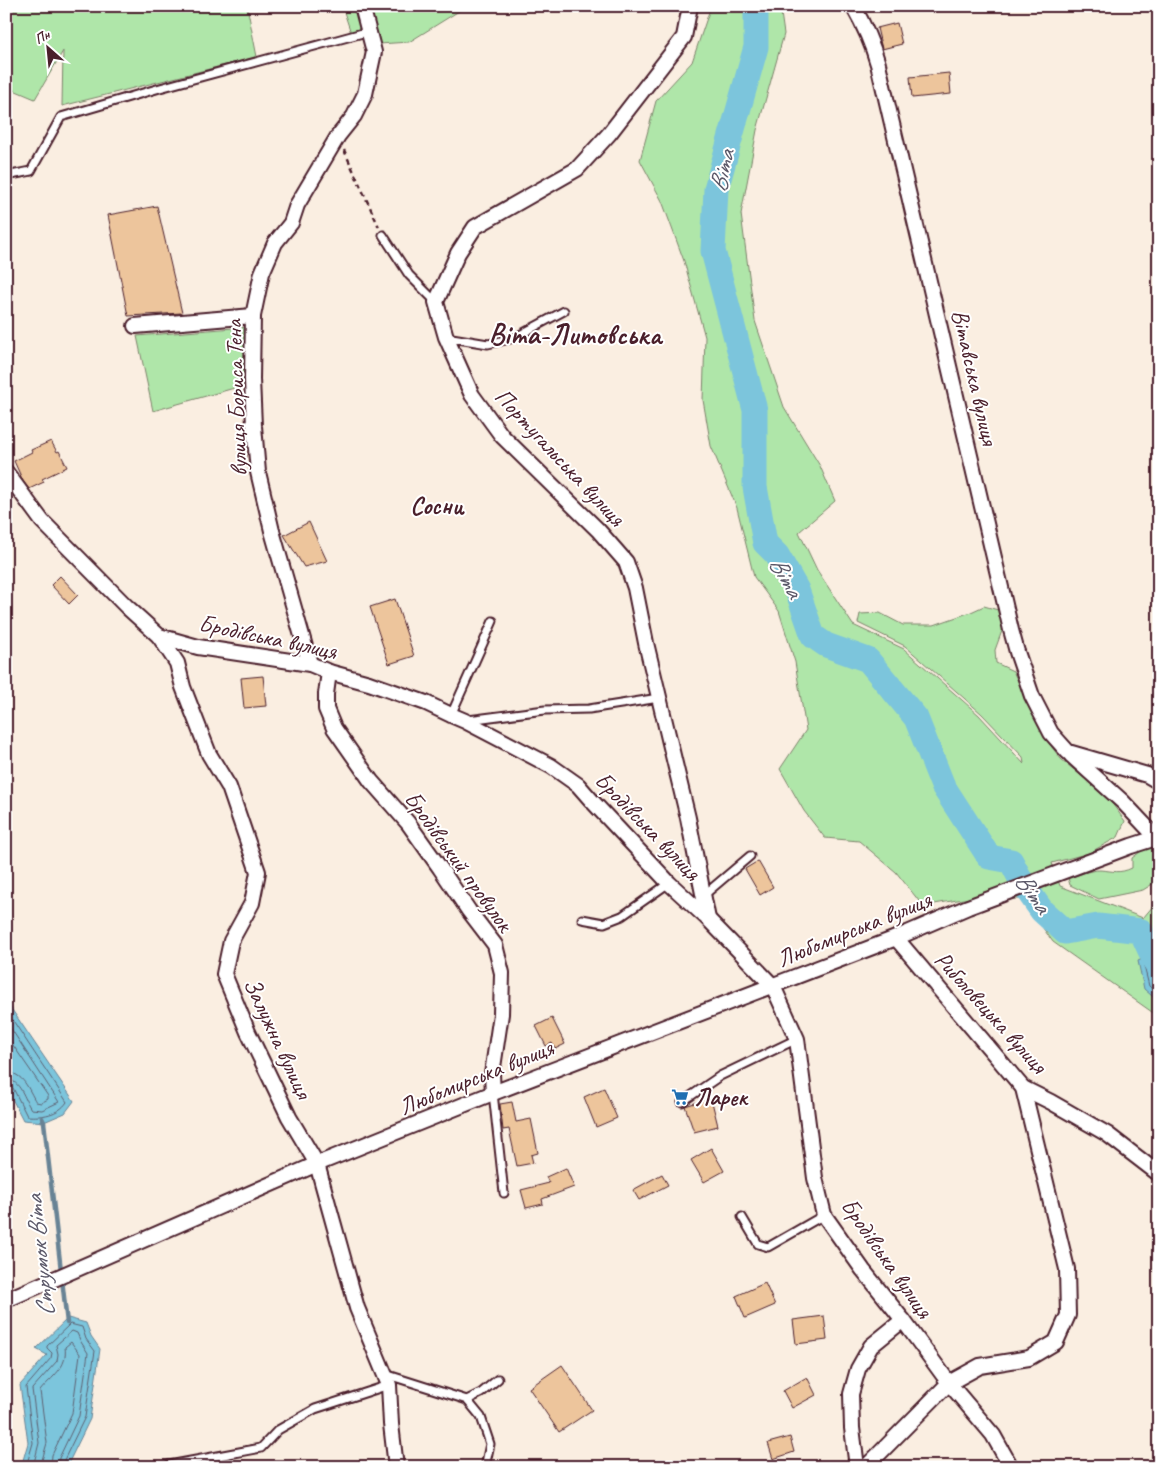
<svg xmlns="http://www.w3.org/2000/svg" width="1165" height="1473" viewBox="0 0 1165 1473" font-family="Caveat,sans-serif">
	<style>
		.green { fill: #afe6a9; stroke: #7c826a }
		.water { fill: #7cc5dc; stroke: #688395 }
		.lines { fill: none; stroke-linecap: round; stroke-linejoin: round }
		.shore { stroke: #5e6172; stroke-width: 1 }
		.stream { stroke: #688395; stroke-width: 4.5 }
		.river { stroke: #7cc5dc; stroke-width: 25 }
		.building { fill: #edc59c; stroke: #4a1f2b }
		.service-casing { stroke: #4a1f2b; stroke-width: 11 }
		.minor-casing { stroke: #4a1f2b; stroke-width: 18 }
		.path { stroke: #4a1f2b; stroke-width: 2.5; stroke-dasharray: 5 4; stroke-linecap: butt }
		.service { stroke: #fff; stroke-width: 7 }
		.minor { stroke: #fff; stroke-width: 14 }
		.labels { text-anchor: middle; dominant-baseline: central; stroke-width: 4; stroke-linejoin: round; paint-order: stroke }
		.street-label { font-size: 24px; fill: #4a1f2b; stroke: #fff }
		.poi-label { font-size: 24px; font-weight: bold; fill: #4a1f2b; stroke: #fff; text-anchor: start }
		.water-label { font-size: 25px; font-style: italic; fill: #5c5969; stroke: #fff }
		.neighbourhood-label { font-size: 25px; font-weight: bold; fill: #4a1f2b; stroke: #fff }
		.district-label { font-size: 29px; font-weight: bold; fill: #4a1f2b; stroke: #fff }
	</style>
	<rect width="100%" height="100%" fill="#faeee1"/>
	<filter id="ink" filterUnits="userSpaceOnUse"><feTurbulence type="fractalNoise" baseFrequency=".02" numOctaves="2"/><feDisplacementMap in="SourceGraphic" scale="10" xChannelSelector="R" yChannelSelector="G"/><feConvolveMatrix kernelMatrix="1 2 1 2 8 2 1 2 1" color-interpolation-filters="sRGB"/></filter>
	<g filter="url(#ink)">
		<g class="green">
			<polygon points="6,6 247,6 257,57 62,106 63,51 35,99 9,88 6,79"/>
			<polygon points="342,6 358,6 363,30 351,33"/>
			<polygon points="370,6 467,6 409,42 379,44"/>
			<polygon points="711,6 780,6 784,34 757,130 741,214 755,321 784,407 820,466 835,501 799,532 817,570 853,625 904,649 979,715 1024,764 1023,757 982,714 905,646 858,623 860,614 880,613 903,625 934,625 971,612 984,606 998,610 1003,628 995,650 996,663 1013,671 1045,738 1061,759 1108,798 1125,821 1118,837 1089,853 1052,863 1060,886 1143,918 1159,899 1159,1017 1053,942 1022,899 963,899 923,906 896,872 859,841 825,838 804,811 780,769 806,730 795,662 779,611 754,577 737,508 711,446 703,400 705,337 684,261 662,201 640,160 656,101 692,62"/>
			<polygon points="246,327 245,385 153,411 137,336"/>
			<path d="M1159,846V880L1143,890L1099,899L1070,885L1068,878C1078,875 1090,870 1100,870C1114,871 1119,874 1132,868V858L1144,849Z"/>
		</g>
		<g class="water">
			<polygon points="1157,952 1159,953 1159,1002 1144,989 1138,961"/>
			<polygon points="6,1001 74,1101 65,1113 44,1122 23,1120 6,1087"/>
			<polygon points="68,1318 86,1323 91,1336 100,1349 90,1419 69,1462 70,1467 21,1467 28,1443 20,1385 47,1355 36,1349"/>
		</g>
		<g class="lines">
			<g class="shore">
				<polyline points="1159,956 1145,963 1144,966 1149,986 1159,995"/>
				<path d="M6,1010L67,1102C58,1115 42,1117 27,1116L13,1088L6,1086"/>
				<path d="M6,1021L59,1102L42,1110L31,1109C24,1099 21,1080 6,1079"/>
				<path d="M6,1035L48,1096V1099L41,1103L36,1102C28,1089 24,1073 6,1072"/>
				<polyline points="26,1467 33,1443 26,1387 51,1358 52,1353 47,1348 47,1346 70,1324 82,1327 86,1339 95,1351 85,1417 64,1460 65,1467"/>
				<polyline points="33,1467 39,1443 32,1389 57,1361 58,1354 56,1345 72,1331 77,1333 81,1342 88,1353 79,1416 59,1458 58,1467"/>
				<path d="M40,1467L47,1443L40,1391C52,1376 68,1368 65,1347L71,1342L80,1354L72,1413L52,1455L51,1467"/>
			</g>
			<polyline class="stream" points="42,1118 44,1122 67,1323"/>
			<polyline class="river" points="756,6 756,47 716,189 713,251 755,410 755,487 765,543 777,555 797,590 813,636 826,645 868,660 916,718 943,786 989,857 1011,861 1023,884 1042,911 1065,932 1098,926 1141,931 1159,970"/>
		</g>
		<g class="building">
			<polygon points="897,23 902,44 882,49 877,28"/>
			<polygon points="949,73 951,94 912,98 910,77"/>
			<polygon points="157,206 182,313 128,316 108,215"/>
			<polygon points="51,441 57,452 59,451 67,467 42,479 44,482 29,489 23,481 14,461 32,452 31,450"/>
			<polygon points="309,522 327,561 304,567 284,535"/>
			<polygon points="60,576 78,595 69,604 51,585"/>
			<polygon points="395,599 414,656 389,664 370,607"/>
			<polygon points="263,676 266,706 244,708 241,678"/>
			<polygon points="758,861 773,887 760,895 745,869"/>
			<polygon points="552,1018 565,1044 555,1049 552,1043 546,1046 536,1026"/>
			<polygon points="604,1088 617,1118 596,1127 584,1097"/>
			<polygon points="711,1098 718,1126 694,1132 685,1106"/>
			<polygon points="512,1102 516,1122 531,1119 538,1153 531,1155 533,1163 517,1166 509,1129 503,1130 500,1104"/>
			<polygon points="711,1148 724,1171 704,1182 691,1160"/>
			<polygon points="566,1168 574,1187 542,1199 543,1204 526,1208 521,1190 549,1183 546,1177"/>
			<polygon points="662,1174 668,1185 639,1200 633,1190"/>
			<polygon points="765,1283 775,1305 745,1318 736,1296"/>
			<polygon points="824,1316 827,1340 796,1344 793,1320"/>
			<polygon points="562,1365 592,1410 559,1432 529,1388"/>
			<polygon points="807,1377 816,1395 792,1408 783,1391"/>
			<polygon points="790,1437 794,1452 773,1459 768,1443"/>
		</g>
		<g class="lines">
			<g class="service-casing">
				<g id="service">
					<polyline points="6,176 31,171 61,117 160,88 370,31"/>
					<polyline points="383,235 409,275 436,302"/>
					<polyline points="446,337 488,344 514,338 564,311"/>
					<polyline points="451,715 493,621"/>
					<polyline points="468,720 545,710 589,709 659,698"/>
					<polyline points="704,895 750,856"/>
					<polyline points="582,919 604,923 622,916 669,883"/>
					<polyline points="493,1093 504,1193"/>
					<polyline points="682,1102 720,1076 797,1039"/>
					<polyline points="742,1217 758,1244 768,1247 824,1215"/>
					<polyline points="385,1374 467,1400 481,1417 490,1444 485,1467"/>
					<polyline points="467,1400 481,1393 498,1379"/>
					<polyline points="169,1465 261,1448 278,1430 315,1409 389,1385"/>
				</g>
			</g>
			<g class="minor-casing">
				<g id="minor">
					<polyline points="690,6 684,37 609,134 577,169 475,227 458,253 436,302 446,337 472,395 502,436 598,530 626,562 635,588 646,643 688,818 708,919"/>
					<path d="M853,6C864,25 872,43 878,64L1011,630L1017,652L1032,696L1051,733L1068,752L1147,775L1159,782"/>
					<polyline points="135,326 253,316"/>
					<polyline points="6,472 42,521 127,607 159,636 198,647 310,664 329,672 369,683 426,703 451,715 465,721 551,766 578,785 592,801 669,883 708,919 773,986 797,1039 815,1178 824,1215 863,1270 903,1320 949,1383 993,1435 1011,1467"/>
					<polyline points="159,636 177,663 183,687 209,754 229,787 258,872 252,903 231,941 224,974 248,1032 289,1117 317,1164 357,1308 389,1385 391,1424 396,1467"/>
					<polyline points="310,664 272,531 258,472 254,426 252,379 253,316 262,273 275,243 291,223 297,205 338,136 354,116 365,94 374,52 362,6"/>
					<polyline points="329,672 326,694 326,709 334,728 371,781 408,823 440,868 469,911 495,945 502,973 501,1014 492,1074 493,1093"/>
					<polyline points="1071,755 1123,802 1157,838"/>
					<polyline points="896,938 1023,1088 1051,1102 1107,1134 1159,1174"/>
					<polyline points="6,1300 317,1164 493,1093 896,938 968,907 1131,846 1159,837"/>
					<polyline points="857,1467 852,1428 851,1394 858,1369 871,1346 903,1320"/>
					<polyline points="866,1467 949,1383 980,1366 1029,1358 1056,1342 1068,1315 1067,1269 1023,1088"/>
				</g>
			</g>
			<polyline class="path" points="344,150 379,227"/>
			<use href="#service" class="service"/>
			<use href="#minor" class="minor"/>
		</g>
	</g>
	<defs>
		<g id="supermarket-bare" transform="scale(1.35)"><path d="M-6-5.5h2.5l.6 2H6L4.5 2H-2.5L-4.4-4H-6ZM-1.5 3.2a1.3 1.3 0 1 0 .1 0ZM3 3.2a1.3 1.3 0 1 0 .1 0Z" fill="#1f6fb2" stroke="#fff" stroke-width="2.5" paint-order="stroke"/></g>
	</defs>
	<g fill-rule="evenodd">
		<use href="#supermarket-bare" x="680" y="1097"/>
	</g>
	<g class="labels">
		<g class="street-label">
			<text transform="translate(975 377) rotate(77)">Вітавська вулиця</text>
			<text transform="translate(236 398) rotate(-92)">вулиця Бориса Тена</text>
			<text transform="translate(560 457) rotate(47)">Португальська вулиця</text>
			<text transform="translate(268 637) rotate(12)">Бродівська вулиця</text>
			<text transform="translate(648 826) rotate(46)">Бродівська вулиця</text>
			<text transform="translate(459 861) rotate(54)">Бродівський провулок</text>
			<text transform="translate(854 929) rotate(-22)">Любомирська вулиця</text>
			<text transform="translate(991 1012) rotate(48)">Риболовецька вулиця</text>
			<text transform="translate(278 1038) rotate(65)">Залужна вулиця</text>
			<text transform="translate(476 1077) rotate(-22)">Любомирська вулиця</text>
			<text transform="translate(887 1258) rotate(55)">Бродівська вулиця</text>
		</g>
		<g class="poi-label">
			<text x="694" y="1097">Ларек</text>
		</g>
		<g class="water-label">
			<text transform="translate(722 171) rotate(-77)">Віта</text>
			<text transform="translate(786 577) rotate(61)">Віта</text>
			<text transform="translate(1033 893) rotate(55)">Віта</text>
			<text transform="translate(40 1256) rotate(-96)">Струмок Віта</text>
		</g>
		<g class="neighbourhood-label">
			<text x="437" y="506">Сосни</text>
		</g>
		<g class="district-label">
			<text x="575" y="334">Віта-Литовська</text>
		</g>
	</g>
	<rect width="1165" height="1473" fill="none" stroke="#fff" stroke-width="25"/>
	<rect x="12" y="12" width="1140" height="1448" fill="none" stroke="#4a1f2b" stroke-width="2" filter="url(#ink)"/>
	<g transform="translate(48 48) rotate(333)" stroke="#ffffff" stroke-width="4" paint-order="stroke">
	<path d="M0-4L9 19L0 12L-9 19Z" fill="#4a1f2b"/>
	<text y="-8" font-size="14" font-weight="bold" text-anchor="middle" fill="#4a1f2b">Пн</text>
	</g>
</svg>
